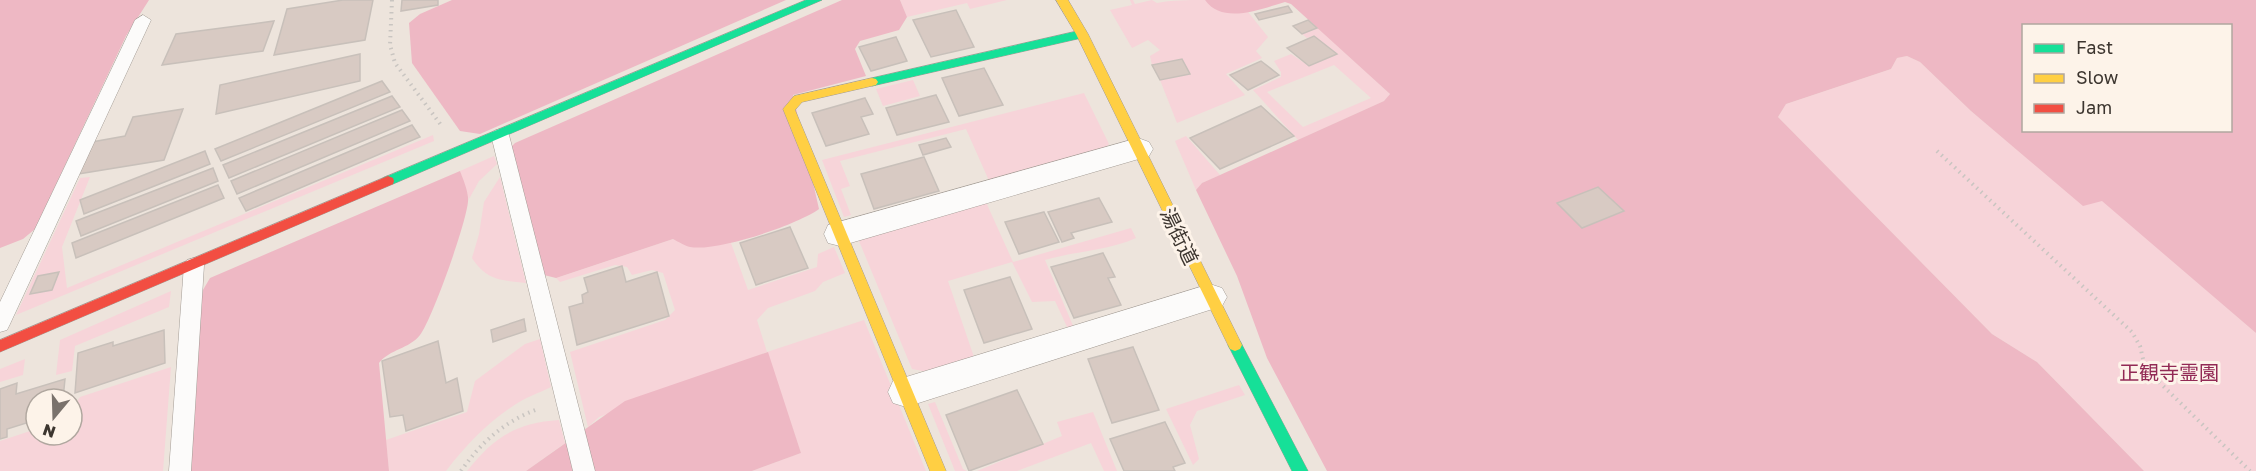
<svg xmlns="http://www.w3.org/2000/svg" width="2256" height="471" viewBox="0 0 2256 471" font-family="'Golos Text','Noto Sans JP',sans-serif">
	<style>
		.green { fill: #f7d4d9; fill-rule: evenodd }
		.forest { fill: #eeb8c4; fill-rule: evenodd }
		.building { fill: #d8cac3; stroke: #c8c0ba; stroke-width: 1.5 }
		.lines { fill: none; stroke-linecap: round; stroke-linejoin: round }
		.lane-casing { stroke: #a39c95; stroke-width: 1 }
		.street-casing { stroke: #a39c95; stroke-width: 1 }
		.fast-casing { stroke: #a39c95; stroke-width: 1 }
		.slow-casing { stroke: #a39c95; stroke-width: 1 }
		.jam-casing { stroke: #a39c95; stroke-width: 1 }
		.path { stroke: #c9c5c1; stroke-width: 4; stroke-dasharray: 1.5 4.5; stroke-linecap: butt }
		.lane { fill: #fcfbfa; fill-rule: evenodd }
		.street { fill: #fcfbfa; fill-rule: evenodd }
		.fast { fill: #16e098; fill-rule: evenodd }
		.slow { fill: #ffcf43; fill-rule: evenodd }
		.jam { fill: #f24e42; fill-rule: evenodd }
		.labels { text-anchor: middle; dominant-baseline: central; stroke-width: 6; stroke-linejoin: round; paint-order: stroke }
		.street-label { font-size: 20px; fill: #3c352f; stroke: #fdf3e9 }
		.park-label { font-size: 20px; fill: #922a55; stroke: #fdf3e9 }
	</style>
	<rect width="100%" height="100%" fill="#ede4dc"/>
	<g class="green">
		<polygon points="900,0 1007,0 970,9 967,3 907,17"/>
		<path d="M1130,0H1133L1135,4L1152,0L1157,3C1171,0 1189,0 1204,0C1225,4 1220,16 1248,12L1268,37L1256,51L1262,58L1226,74L1245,95L1177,123L1160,80L1190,74L1181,59L1152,65L1150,56L1160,50L1148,40L1132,48L1110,10L1132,5Z"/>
		<path d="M1318,28L1390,94L1384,101L1298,140L1253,90L1281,77V72L1274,61L1291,54L1309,66L1336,54L1314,36L1307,38L1302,34ZM1334,65L1371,98L1303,127L1267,92Z"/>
		<polygon points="1907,56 1920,62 1971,111 2083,205 2102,200 2256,333 2256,471 2144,471 2037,362 1992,334 1778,117 1786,104 1891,69 1897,58"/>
		<polygon points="913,80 920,96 883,106 876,89"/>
		<polygon points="1084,93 1109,144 1101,153 990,183 966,129 840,161 850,186 841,189 851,215 844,217 822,160"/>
		<path d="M433,135L434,141L16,315L80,178L90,177L62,247L67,288ZM58,272L52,290L30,294L38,276Z"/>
		<polygon points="1186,136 1220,175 1202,183 1196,190 1175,141"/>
		<polygon points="494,156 497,164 479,181 469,199 460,171"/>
		<path d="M500,177L526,283C501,280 487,281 472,258L479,234L484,202Z"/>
		<path d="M985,200L1013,262L1131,228L1136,238C1107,251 1075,251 1045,260L1074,328L1068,329L1055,301L1032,302L1012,262L948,281L974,357L928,372L912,369L859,241L866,234Z"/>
		<polygon points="673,239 691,247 731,243 748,290 817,267 818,254 834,247 845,273 823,282 815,291 768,308 757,320 767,352 864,320 926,471 752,471 801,453 767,352 599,417 588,427 570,352 665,320 675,310 663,273 652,270 632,275 627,267 615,265 560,282 556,278"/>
		<polygon points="171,291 169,307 75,346 72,371 56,375 60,340"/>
		<path d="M540,339L551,387C539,393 524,398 513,406C487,423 465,446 446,471H389L386,440L467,412L475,381L525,344Z"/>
		<polygon points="25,359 23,375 0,382 0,369"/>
		<polygon points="171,367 163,471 0,471 0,441 36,429 36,435 72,435 72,409 80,397"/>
		<polygon points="1239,385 1245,395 1197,411 1190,425 1199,459 1193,465 1166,409"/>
		<polygon points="935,402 963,469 967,471 955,471 928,404"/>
		<polygon points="1093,412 1117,471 1104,471 1091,443 1017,471 977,471 1062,436 1057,422"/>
		<path d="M559,420L565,443L526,471H467C494,437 516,423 559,420Z"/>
	</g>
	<g class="forest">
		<polygon points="0,0 149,0 126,36 35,229 23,239 0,248"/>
		<polygon points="452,0 786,0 480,134 460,131 412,63 409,23 420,14"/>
		<path d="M842,0H900L907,17L899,30L860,41L855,49L866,76L793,95L819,209C797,225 717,252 690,247C685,246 679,242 673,239L556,278L544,275L510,148L515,143Z"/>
		<path d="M1205,0H2256V333L2102,201L2083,206L1971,111L1920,62L1907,56L1897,58L1891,69L1786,104L1778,117L1992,334L2037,362L2144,471H1327L1267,358L1237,276L1196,190L1202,183L1220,175L1384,101L1390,94L1291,4L1285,2C1260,9 1223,25 1205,0ZM2024,26H2230V130H2024Z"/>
		<path d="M460,171C463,179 467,188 468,197C471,212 431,322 420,335C409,349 390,349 379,363L389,471H188L200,295L210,278Z"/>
		<polygon points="768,352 801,453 752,471 526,471 625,401"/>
	</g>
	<g class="building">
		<polygon points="343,0 373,0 365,40 274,55 287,9"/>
		<polygon points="402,0 438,0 438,5 401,11"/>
		<polygon points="1288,6 1292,12 1259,20 1255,14"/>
		<polygon points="956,10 974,47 931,57 913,20"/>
		<polygon points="1308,20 1317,28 1302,34 1293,26"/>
		<polygon points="274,21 263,51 162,65 176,34"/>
		<polygon points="1314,36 1337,54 1309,66 1287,48"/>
		<polygon points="896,37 907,61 871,71 859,47"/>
		<polygon points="360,54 360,81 216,114 220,85"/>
		<polygon points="1182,59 1190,74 1160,80 1152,65"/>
		<polygon points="1261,61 1279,75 1248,90 1230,75"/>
		<polygon points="984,68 1003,105 959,116 942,78"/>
		<polygon points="382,81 390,92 221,161 215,149"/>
		<polygon points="936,95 949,122 897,135 886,108"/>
		<polygon points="392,96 400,107 229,178 223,165"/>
		<polygon points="865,98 873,114 861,117 869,134 826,146 812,113"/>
		<polygon points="1261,106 1294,136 1220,169 1190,138"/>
		<polygon points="183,109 164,160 78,174 92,142 125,136 133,117"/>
		<polygon points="402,110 410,121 237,194 231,181"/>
		<polygon points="412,125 420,137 246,211 239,198"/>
		<polygon points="946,138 951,147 923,155 919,145"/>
		<polygon points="205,151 210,164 84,214 80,200"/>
		<polygon points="924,157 939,191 874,209 861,174"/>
		<polygon points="213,168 218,181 81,236 76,221"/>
		<polygon points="218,185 224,198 76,258 72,243"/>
		<polygon points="1598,187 1624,211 1582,228 1557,203"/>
		<polygon points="1099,198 1112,222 1071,233 1074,238 1062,242 1048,212"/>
		<polygon points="1044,212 1059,242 1019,254 1005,222"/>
		<polygon points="790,227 808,268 756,285 740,243"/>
		<polygon points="1103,253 1115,277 1108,278 1121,305 1074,318 1051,267"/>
		<polygon points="622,266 626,282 657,272 669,316 577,345 569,307 583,303 582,295 588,292 584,278"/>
		<polygon points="59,272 52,290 30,294 38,276"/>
		<polygon points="1010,277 1032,329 984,343 964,290"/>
		<polygon points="524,319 526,331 493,342 491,330"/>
		<polygon points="164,330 165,363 75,393 78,353 113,342 113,346"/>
		<polygon points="438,341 446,383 457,378 463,411 406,431 403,415 390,417 382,361"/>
		<polygon points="1133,347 1159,410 1112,423 1088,359"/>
		<polygon points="65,379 63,399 36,399 36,420 7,429 7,437 0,439 0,389 17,383 16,394"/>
		<polygon points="1017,390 1043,444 969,471 946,415"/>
		<polygon points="1165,422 1185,463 1173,467 1175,471 1124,471 1110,439"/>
	</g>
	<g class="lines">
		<g class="lane-casing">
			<g id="lane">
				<polygon points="143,15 151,20 10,324 7,330 0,332 0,302 135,20"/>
				<polygon points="500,129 506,131 509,135 595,471 573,471 491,135 494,131"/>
				<polygon points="194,258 201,260 204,265 191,471 169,471 184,265 187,260"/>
			</g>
		</g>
		<g class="street-casing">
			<g id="street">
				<polygon points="1138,138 1149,142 1153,149 1149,156 840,246 828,243 824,234 828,225"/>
				<polygon points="1210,284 1222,288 1227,297 1222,306 906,407 893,403 888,392 893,381 906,377"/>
			</g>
		</g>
		<g class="fast-casing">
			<g id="fast">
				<polygon points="806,0 822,0 393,184 383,184 382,181 383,178"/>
				<polygon points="1082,30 1086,31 1086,37 872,86 866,82 872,78"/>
				<polygon points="1235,339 1240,341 1308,471 1292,471 1228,345 1230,341"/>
			</g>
		</g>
		<g class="slow-casing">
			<g id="slow">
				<polygon points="1056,0 1068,0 1088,34 1242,345 1240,349 1235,351 1230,349 1076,34"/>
				<polygon points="872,78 876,79 878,82 876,85 802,102 795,110 946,471 930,471 783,109 794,96"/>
			</g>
		</g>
		<g class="jam-casing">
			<polygon id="jam" points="388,176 393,178 394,181 393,184 0,352 0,340"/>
		</g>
		<g class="path">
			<polyline points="392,0 390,45 395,63 441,125"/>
			<polyline points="1937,151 2132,332 2140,346 2144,363 2157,380 2250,471"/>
			<path d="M461,471C481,442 505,421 538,409"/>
		</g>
		<use href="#lane" class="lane"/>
		<use href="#street" class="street"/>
		<use href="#fast" class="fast"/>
		<use href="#slow" class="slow"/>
		<use href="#jam" class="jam"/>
	</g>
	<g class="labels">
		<g class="street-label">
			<text transform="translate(1180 236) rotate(64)">湯街道</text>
		</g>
		<g class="park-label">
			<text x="2169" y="372">正観寺霊園</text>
		</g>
	</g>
	<rect x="2022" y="24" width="210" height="108" fill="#fdf3e9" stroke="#b0a79f" stroke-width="1.5"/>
	<rect x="2034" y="44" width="30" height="9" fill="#16e098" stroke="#b0a79f" stroke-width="1.5"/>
	<text x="2076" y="54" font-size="18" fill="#3c352f">Fast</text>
	<rect x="2034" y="74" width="30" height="9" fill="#ffcf43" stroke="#b0a79f" stroke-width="1.5"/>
	<text x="2076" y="84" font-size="18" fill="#3c352f">Slow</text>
	<rect x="2034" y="104" width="30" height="9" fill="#f24e42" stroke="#b0a79f" stroke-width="1.5"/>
	<text x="2076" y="114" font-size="18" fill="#3c352f">Jam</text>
	<g transform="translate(54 417) rotate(199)"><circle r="28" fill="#fdf3e9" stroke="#b0a79f" stroke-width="1.5"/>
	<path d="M0-4.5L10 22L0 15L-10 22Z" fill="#7a726c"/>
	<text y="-9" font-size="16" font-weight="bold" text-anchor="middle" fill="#3c352f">N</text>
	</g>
</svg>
